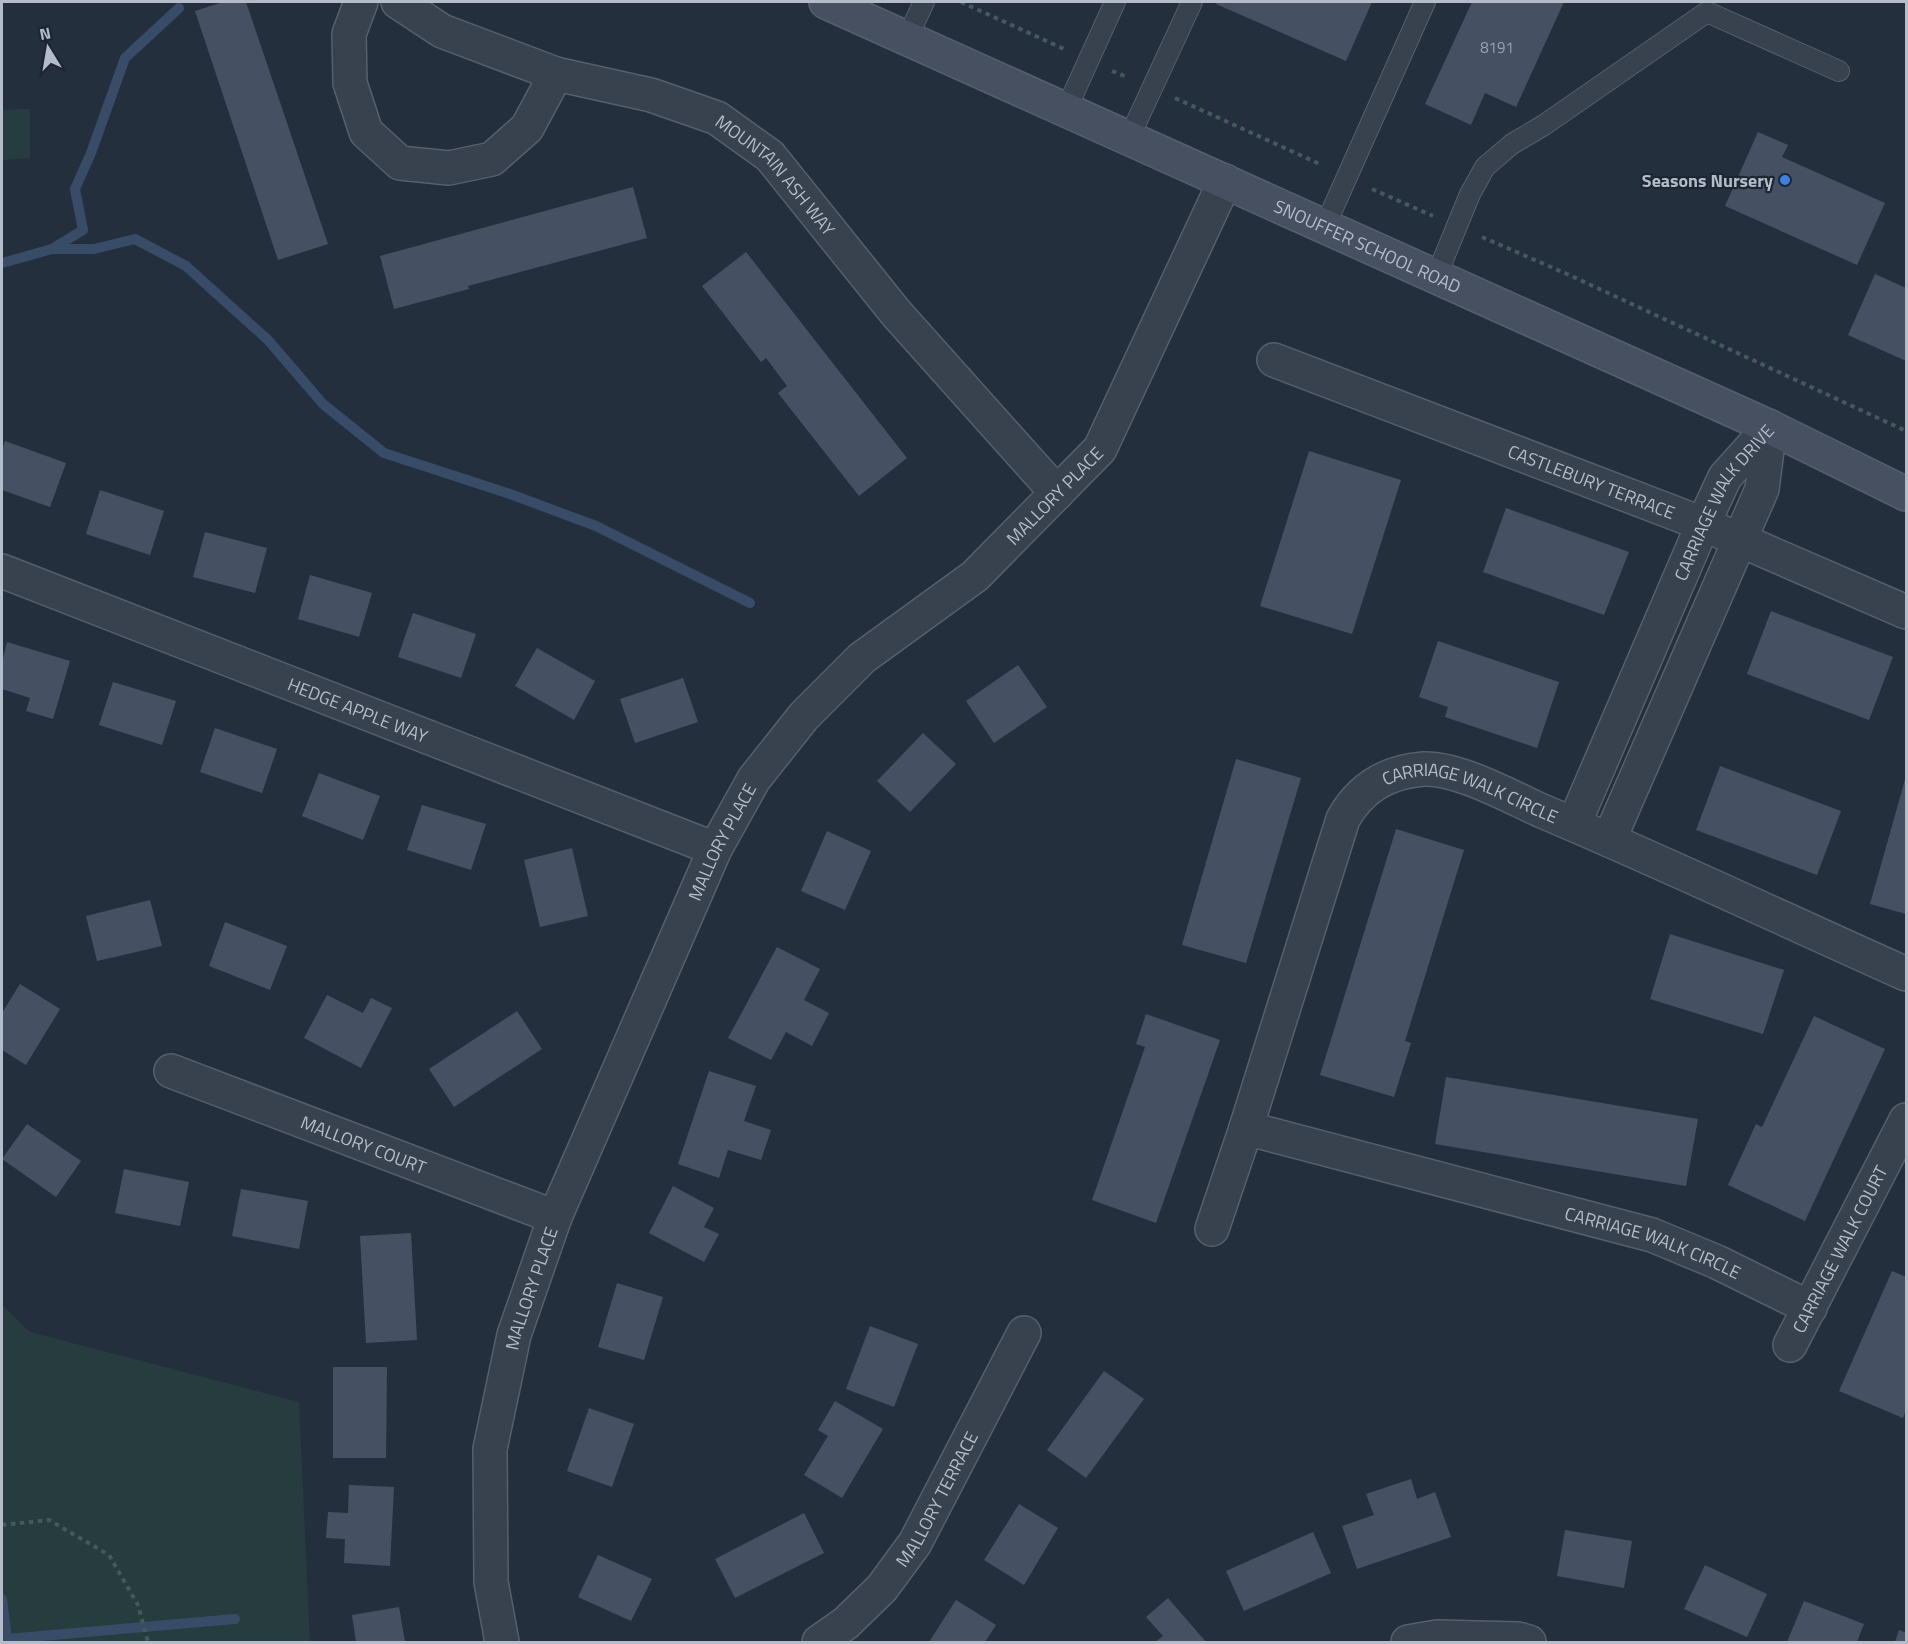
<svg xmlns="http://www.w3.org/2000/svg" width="1908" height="1644" viewBox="0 0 1908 1644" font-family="'Titillium Web',sans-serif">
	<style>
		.green { fill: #263c3f }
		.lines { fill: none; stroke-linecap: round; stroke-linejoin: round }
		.stream { stroke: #394c67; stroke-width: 10 }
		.building { fill: #455162 }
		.service-casing { stroke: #565f6c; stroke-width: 22 }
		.minor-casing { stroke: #565f6c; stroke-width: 36 }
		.secondary-casing { stroke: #565f6c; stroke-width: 36 }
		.path { stroke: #44595c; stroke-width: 4; stroke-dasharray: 4.5 4.5; stroke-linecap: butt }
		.service { stroke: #38414e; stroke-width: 20 }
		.minor { stroke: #38414e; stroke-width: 33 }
		.secondary { stroke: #465061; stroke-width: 33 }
		.shop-dot { fill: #3f7fe0; stroke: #1d2633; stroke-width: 2 }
		.labels { text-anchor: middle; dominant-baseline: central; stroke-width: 4.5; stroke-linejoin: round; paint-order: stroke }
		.number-label { font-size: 15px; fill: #98a1af }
		.street-label { font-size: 18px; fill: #b4bcc9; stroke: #1d2633 }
		.poi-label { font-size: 18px; font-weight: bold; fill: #b4bcc9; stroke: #1d2633; text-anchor: end }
	</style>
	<rect width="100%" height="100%" fill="#242f3e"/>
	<g class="green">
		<polygon points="30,109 30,158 2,160 2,110"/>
		<polygon points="2,1305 30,1332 299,1402 310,1642 2,1642"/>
	</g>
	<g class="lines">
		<g class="stream">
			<polyline points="52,249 94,249 135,239 186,266 268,340 323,404 384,453 510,494 596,526 750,603"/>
			<polyline points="2,263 52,249 83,230 75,189 91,153 125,58 179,8"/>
			<polyline points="2,1599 7,1639 235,1619"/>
		</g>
	</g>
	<g class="building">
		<polygon points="223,2 246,2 328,244 278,260 195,11"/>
		<polygon points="1217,2 1372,2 1346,61 1216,4"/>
		<polygon points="1472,2 1564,2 1516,107 1485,93 1471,125 1425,104"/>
		<polygon points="1758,132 1788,145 1782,157 1885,203 1857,265 1725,206"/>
		<polygon points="633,187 647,238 468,286 469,289 394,309 380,256"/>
		<polygon points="746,252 907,458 859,496 778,393 787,386 766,358 761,362 702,286"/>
		<polygon points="1875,274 1906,288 1906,361 1848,335"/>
		<polygon points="5,441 66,463 50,507 2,490 2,450"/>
		<polygon points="1309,451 1401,480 1352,634 1260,606"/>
		<polygon points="100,490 164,511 150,555 86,534"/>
		<polygon points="1506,508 1629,552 1604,615 1483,572"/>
		<polygon points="205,532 267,548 255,593 193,577"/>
		<polygon points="310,575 372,593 359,637 298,619"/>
		<polygon points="1771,611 1893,657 1869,720 1747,674"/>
		<polygon points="413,613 476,634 461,678 398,657"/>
		<polygon points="1438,641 1559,682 1537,748 1445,717 1448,707 1419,697"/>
		<polygon points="7,642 70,661 53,719 26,711 30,698 2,689 2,662"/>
		<polygon points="537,648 595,681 574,720 515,686"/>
		<polygon points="1018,665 1047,707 994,743 966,701"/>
		<polygon points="683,678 698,722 635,743 620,699"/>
		<polygon points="113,682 176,701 162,745 99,725"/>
		<polygon points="215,728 277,749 262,793 200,772"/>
		<polygon points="923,733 956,764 910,812 877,781"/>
		<polygon points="1236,759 1301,778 1246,963 1182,945"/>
		<polygon points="1720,766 1841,811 1817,875 1696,830"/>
		<polygon points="319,773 380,796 363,840 302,816"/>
		<polygon points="1906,776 1906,914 1870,904"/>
		<polygon points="422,805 486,824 471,870 407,850"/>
		<polygon points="1396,829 1464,850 1405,1041 1411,1043 1394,1097 1320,1075"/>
		<polygon points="827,831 871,851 845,910 801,891"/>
		<polygon points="572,848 588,916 540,927 524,860"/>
		<polygon points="150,900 162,946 97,961 86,916"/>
		<polygon points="225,922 287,946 270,990 209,966"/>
		<polygon points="1670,934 1784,970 1763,1034 1650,999"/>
		<polygon points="777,947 820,969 804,1000 829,1013 812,1046 786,1032 771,1060 728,1038"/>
		<polygon points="20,984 60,1009 26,1065 2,1050 2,1013"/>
		<polygon points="327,995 363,1013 371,998 392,1008 361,1068 304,1038"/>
		<polygon points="517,1011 542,1049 454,1107 429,1069"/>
		<polygon points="1146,1014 1220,1040 1156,1223 1092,1200 1145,1047 1136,1044"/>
		<polygon points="1814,1016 1885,1049 1805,1221 1728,1185 1756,1124 1762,1127"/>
		<polygon points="709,1071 756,1086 744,1121 771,1130 761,1160 728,1150 719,1178 678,1164"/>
		<polygon points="1446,1077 1698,1119 1686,1186 1435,1144"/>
		<polygon points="27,1124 81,1161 56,1197 2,1159"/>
		<polygon points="124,1169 189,1182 180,1226 115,1213"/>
		<polygon points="673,1186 714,1208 704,1227 719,1234 704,1262 649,1233"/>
		<polygon points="241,1189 308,1201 299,1249 232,1236"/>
		<polygon points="411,1233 417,1340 366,1343 360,1236"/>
		<polygon points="1892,1271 1906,1277 1906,1410 1903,1418 1839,1391"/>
		<polygon points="617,1283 663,1297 644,1360 598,1347"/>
		<polygon points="870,1326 918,1344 894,1407 846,1389"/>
		<polygon points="333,1367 387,1367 386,1458 333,1458"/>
		<polygon points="1104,1371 1144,1399 1086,1478 1047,1450"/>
		<polygon points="835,1401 883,1429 842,1498 804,1475 828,1436 818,1430"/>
		<polygon points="589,1408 634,1424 612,1487 567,1471"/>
		<polygon points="1411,1479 1417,1499 1435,1492 1451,1537 1357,1569 1342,1526 1374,1515 1366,1494"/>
		<polygon points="349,1485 394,1487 390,1566 344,1563 345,1539 326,1538 328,1512 348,1513"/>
		<polygon points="1019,1504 1058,1528 1024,1585 984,1560"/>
		<polygon points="804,1513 824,1553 735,1598 715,1559"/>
		<polygon points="1565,1530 1632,1541 1624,1588 1557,1576"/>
		<polygon points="1313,1532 1331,1573 1244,1611 1226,1571"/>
		<polygon points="598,1555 652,1579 631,1621 578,1597"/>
		<polygon points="1705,1565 1767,1594 1747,1637 1684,1609"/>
		<polygon points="1168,1598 1206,1642 1155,1642 1163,1636 1146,1617"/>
		<polygon points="956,1600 996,1625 985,1642 929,1642"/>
		<polygon points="1804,1601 1864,1624 1857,1642 1787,1642"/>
		<polygon points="399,1607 405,1642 356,1642 352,1615"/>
		<polygon points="1899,1630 1906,1633 1906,1642 1895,1642"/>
	</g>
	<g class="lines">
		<g class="service-casing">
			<g id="service">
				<polyline points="907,38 924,2"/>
				<polyline points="1066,110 1115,2"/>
				<polyline points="1129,138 1192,2"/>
				<polyline points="1325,226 1425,2"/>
				<polyline points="1436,277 1470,194 1485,167 1512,144 1544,125 1707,12 1839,71"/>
			</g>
		</g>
		<g class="minor-casing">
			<g id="minor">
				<polyline points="361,2 349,34 350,83 366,132 400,163 449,168 492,159 527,128 556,74"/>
				<path id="s1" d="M398,2L442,31L556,74L651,95L717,118L770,156L896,313L1057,493"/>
				<path id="s2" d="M1274,360L1703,524L1906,612"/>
				<path id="s3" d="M2,571L715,849"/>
				<path id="s4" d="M1574,824L1703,524L1725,477L1770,427"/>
				<polyline points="1609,840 1762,489 1770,427"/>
				<path id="s5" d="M171,1071L555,1217"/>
				<path id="s6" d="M1246,1128L1652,1235L1717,1262L1810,1308"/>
				<path id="s7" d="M1212,1229L1246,1128L1343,819C1361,787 1387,772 1423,769C1457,767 1511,797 1542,811C1665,863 1785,920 1906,974"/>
				<path id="s8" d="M1790,1345L1906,1120"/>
				<path id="s9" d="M502,1642L491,1582L490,1449L514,1335L555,1217L715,849L754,779L804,716L862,658L975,576L1100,449L1225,181"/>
				<path id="s10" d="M819,1642L846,1623L882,1588L915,1543L1024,1333"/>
				<polyline points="1408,1642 1437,1637 1518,1639 1529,1642"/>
			</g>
		</g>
		<g class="secondary-casing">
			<g id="secondary">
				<path id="s11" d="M826,2L1770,427L1906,494"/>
			</g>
		</g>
		<g class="path">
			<polyline points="961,2 1064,49"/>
			<polyline points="1112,71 1127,77"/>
			<polyline points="1175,98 1322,165"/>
			<polyline points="1372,189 1433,216"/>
			<polyline points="1482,237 1567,274 1906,431"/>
			<polyline points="2,1525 49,1520 109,1555 138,1605 148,1642"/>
		</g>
		<use href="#service" class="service"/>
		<use href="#minor" class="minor"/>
		<use href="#secondary" class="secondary"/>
	</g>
	<circle class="shop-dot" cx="1785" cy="180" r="6"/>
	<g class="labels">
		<g class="number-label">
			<text x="1497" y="47">8191</text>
		</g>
		<g class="street-label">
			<text stroke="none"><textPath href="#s1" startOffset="424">MOUNTAIN ASH WAY</textPath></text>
			<text stroke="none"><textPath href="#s11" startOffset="594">SNOUFFER SCHOOL ROAD</textPath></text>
			<text stroke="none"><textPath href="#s2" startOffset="340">CASTLEBURY TERRACE</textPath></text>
			<text stroke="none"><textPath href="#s9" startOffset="1332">MALLORY PLACE</textPath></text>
			<text stroke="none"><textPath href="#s4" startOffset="356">CARRIAGE WALK DRIVE</textPath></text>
			<text stroke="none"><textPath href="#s3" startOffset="382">HEDGE APPLE WAY</textPath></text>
			<text stroke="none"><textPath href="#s7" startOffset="580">CARRIAGE WALK CIRCLE</textPath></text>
			<text stroke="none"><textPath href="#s9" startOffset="846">MALLORY PLACE</textPath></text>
			<text stroke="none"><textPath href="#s5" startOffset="206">MALLORY COURT</textPath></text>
			<text stroke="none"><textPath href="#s6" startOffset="423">CARRIAGE WALK CIRCLE</textPath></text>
			<text stroke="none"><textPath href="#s8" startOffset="108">CARRIAGE WALK COURT</textPath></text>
			<text stroke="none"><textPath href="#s9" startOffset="360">MALLORY PLACE</textPath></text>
			<text stroke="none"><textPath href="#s10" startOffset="188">MALLORY TERRACE</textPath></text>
		</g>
		<g class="poi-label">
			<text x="1773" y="180">Seasons Nursery</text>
		</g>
	</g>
	<rect width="1908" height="1644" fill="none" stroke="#b4bcc9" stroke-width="6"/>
	<g transform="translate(48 48) rotate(349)" stroke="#1d2633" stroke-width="4.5" paint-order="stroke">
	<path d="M0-4.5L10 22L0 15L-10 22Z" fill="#b4bcc9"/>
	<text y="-9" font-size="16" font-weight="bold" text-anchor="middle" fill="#b4bcc9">N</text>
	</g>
</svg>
